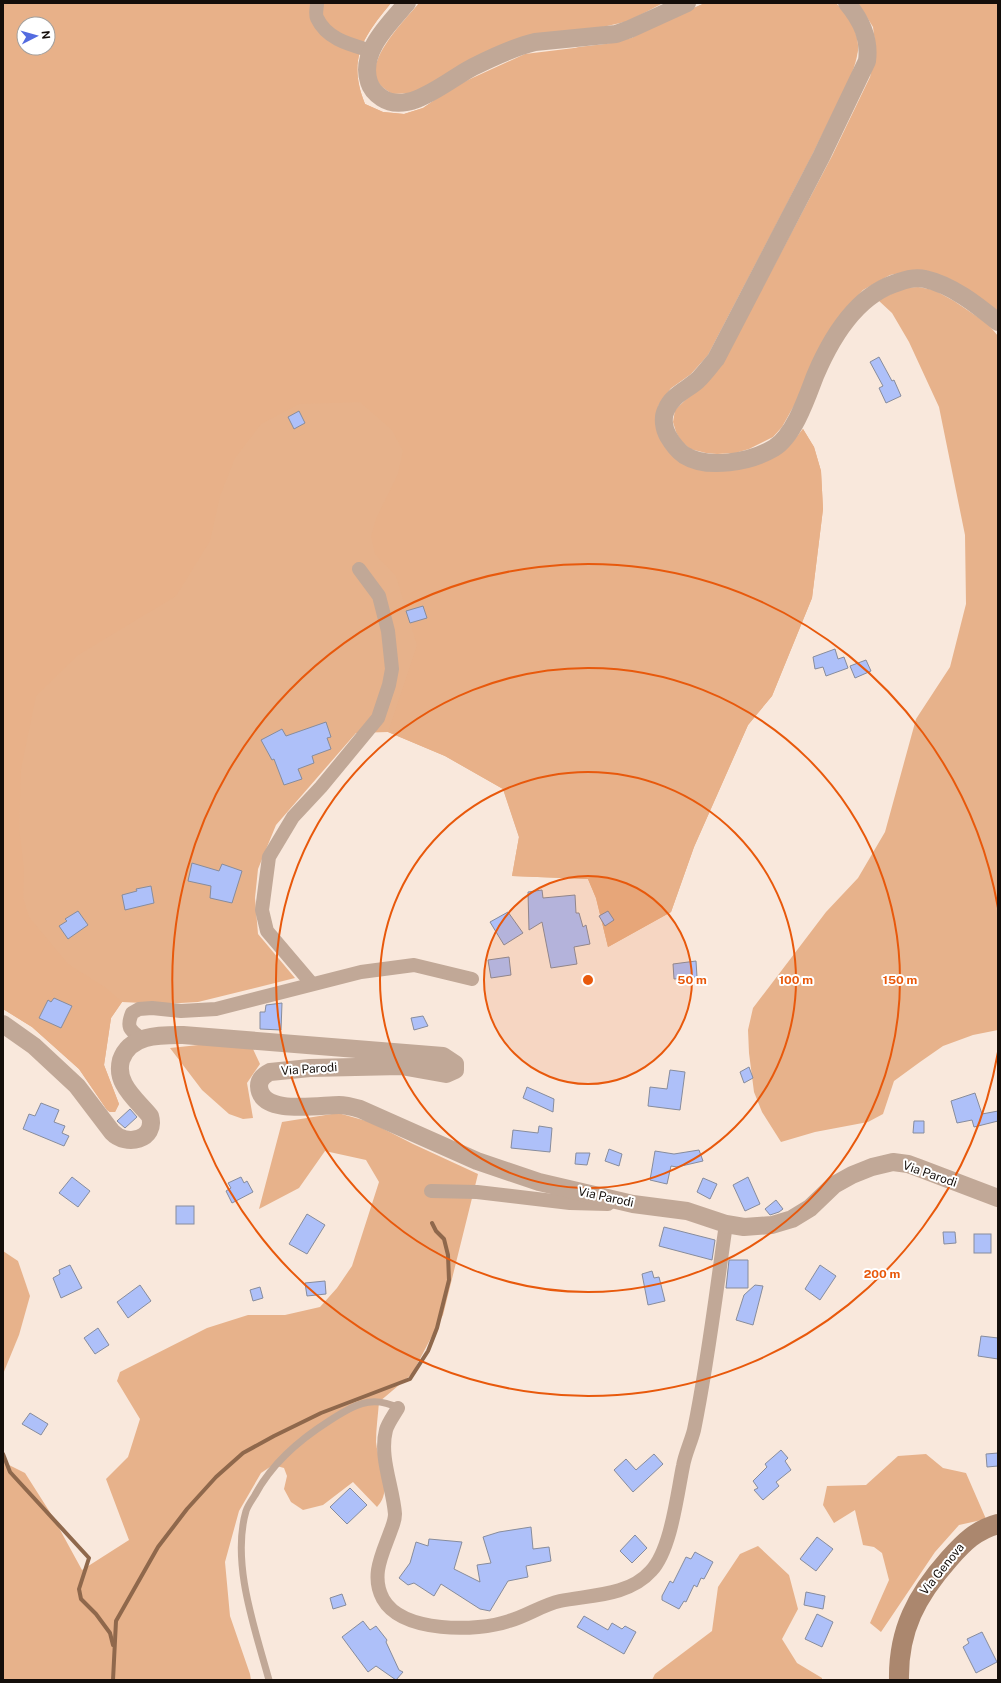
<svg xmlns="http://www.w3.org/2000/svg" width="1001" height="1683" viewBox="0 0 1001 1683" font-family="'Public Sans',sans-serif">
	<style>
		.green { fill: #e7b28b; fill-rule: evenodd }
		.forest { fill: #e8b189; fill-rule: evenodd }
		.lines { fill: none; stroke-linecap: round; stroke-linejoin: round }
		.stream { stroke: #8f684c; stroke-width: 4 }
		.building { fill: #aec0f9; stroke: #878c9c }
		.service { stroke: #c1a897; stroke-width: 7 }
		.minor { stroke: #c1a897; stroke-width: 14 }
		.tertiary { stroke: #c1a897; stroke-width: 18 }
		.secondary { stroke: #ab876e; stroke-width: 20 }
		.ring { fill: none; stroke: #e8590c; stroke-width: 2 }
		.labels { text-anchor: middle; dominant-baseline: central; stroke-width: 4; stroke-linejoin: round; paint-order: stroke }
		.street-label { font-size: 12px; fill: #140e0a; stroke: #fff }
		.centre { fill: #e8590c; stroke: #fff; stroke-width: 2 }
		.ring-label { font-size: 12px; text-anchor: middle; font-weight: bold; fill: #e8590c; stroke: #fff; stroke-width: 4; stroke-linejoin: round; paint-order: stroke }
	</style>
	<rect width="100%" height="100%" fill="#f9e8dc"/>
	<g class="green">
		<path d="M3,3H391C363,37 347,59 365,104L383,112L404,114L423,108L457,85L579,47L607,44L632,38L669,19L705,3H836L848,19L858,50L851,75L806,167L670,389C667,394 659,401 658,407C650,431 664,449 682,462L792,443L803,429L814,447L821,471L823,509L812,598L772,696L748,725L694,847L671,912L608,947L596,898L588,879L512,876L519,837L503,789L445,756L388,732L356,733L276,825L258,869L255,898L258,934L295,978L198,1002L163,1004L122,1002L111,1018L104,1065L119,1104L115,1112H110L107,1110L79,1069L32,1027L3,1009ZM24,24H48V48H24Z"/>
		<polygon points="918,287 934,290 954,301 988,324 998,336 998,1030 973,1035 943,1046 920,1062 894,1081 883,1114 868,1122 815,1132 781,1142 762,1112 754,1092 749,1053 748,1030 753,1008 826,912 858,878 885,832 916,719 950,667 966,604 965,535 939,407 909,342 892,313 878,300 904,288"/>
		<polygon points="208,1044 253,1049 260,1064 247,1083 253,1118 243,1119 229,1114 202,1090 170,1048"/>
		<path d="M338,1113L370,1122L413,1144L478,1174L443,1315L412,1374L379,1402C378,1415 376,1429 376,1442C378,1464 394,1489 377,1507L353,1482L323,1505L303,1510L291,1502L284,1489L287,1476L284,1468L273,1465L261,1473L239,1511L225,1562L230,1616L250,1674L251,1680H3V1462L25,1473L53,1517L82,1570L129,1540L106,1479L128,1457L140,1419L117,1381L120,1372L207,1328L248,1315H285L320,1307L337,1288L352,1266L379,1182L366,1160L325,1151L299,1188L259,1209L282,1122Z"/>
		<polygon points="3,1251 18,1261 30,1296 19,1335 3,1374"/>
		<polygon points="926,1454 943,1468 966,1473 986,1519 959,1525 935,1552 881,1632 870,1623 889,1580 882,1553 874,1547 863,1545 855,1510 834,1523 823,1505 827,1486 866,1485 898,1456"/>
		<polygon points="758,1546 789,1575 798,1609 782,1639 797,1663 822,1678 822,1680 652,1680 655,1674 712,1631 718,1587 740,1554"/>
	</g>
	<g class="forest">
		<path d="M3,3H391C363,37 347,59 365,104L383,112L404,114L423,108L457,85L525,54L607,44L632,38L669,19L705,3H836C847,15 859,31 858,48C857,72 835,107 825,129C787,205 747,280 708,355L691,374L670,389L658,406L656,425L661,441L668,452L682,462L792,443L803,429L814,447L821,471L823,509L812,598L772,696L748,725L694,847L671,912L608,947L596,898L588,879L512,876L519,837L503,789L445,756L388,732L417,645L396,576L375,554L371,536L376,519L398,474L403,451L392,430L360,402L299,404L261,424L235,458L220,496L210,541L176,596L78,655L36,696L21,769L19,828L24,869L23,897L29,917L68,964L106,988L122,1002L111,1018L104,1065L119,1104L115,1112H110L107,1110L79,1069L32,1027L3,1009ZM24,24H48V48H24Z"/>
		<path d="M419,3H663L629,21L480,55L414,93L392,94C388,91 381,87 378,82C364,60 406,19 419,3Z"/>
		<polygon points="858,3 998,3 998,313 905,272 890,275 863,290 836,321 796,402 782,427 773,437 749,449 735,453 717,454 706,453 690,449 681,441 676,432 673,422 675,410 721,366 832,156 870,77 876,51 873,27"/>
	</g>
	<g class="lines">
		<g class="stream">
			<polyline points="3,1454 10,1472 89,1558 79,1589 81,1599 96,1614 110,1633 113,1645"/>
			<polyline points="113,1680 116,1621 158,1547 187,1509 216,1477 243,1453 274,1436 321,1413 410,1379 428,1351 437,1328 449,1280 448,1255 444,1239 436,1231 432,1223"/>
		</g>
	</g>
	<g class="building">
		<polygon points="879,357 892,381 894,380 901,396 886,403 879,388 883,386 870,362"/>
		<polygon points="299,411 305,423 294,429 288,417"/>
		<polygon points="423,606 427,618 410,623 406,611"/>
		<polygon points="835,649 838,659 844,657 848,668 826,676 823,667 815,669 813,657"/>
		<polygon points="866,660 871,671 855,678 850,666"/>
		<polygon points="326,722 331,737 327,738 331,749 312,756 314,763 298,769 302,779 284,785 274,759 272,760 261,740 282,729 286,736"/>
		<polygon points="192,863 219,871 222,864 242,871 232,903 210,898 211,886 188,881"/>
		<polygon points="151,886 154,903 125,910 122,895 137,891 136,889"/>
		<polygon points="542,890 543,898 575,895 576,913 579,913 583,927 586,925 590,944 574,947 577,964 551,968 542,922 529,930 528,892"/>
		<polygon points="78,911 88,925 68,939 59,926 67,921 65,919"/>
		<polygon points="608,911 614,920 605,926 599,916"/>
		<polygon points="508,912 523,933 504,945 490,922"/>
		<polygon points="509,957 511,975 491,978 488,960"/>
		<polygon points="696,961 697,977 674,979 673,964"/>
		<polygon points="54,998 72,1006 61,1028 39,1018 48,1000 51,1002"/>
		<polygon points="282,1003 281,1030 260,1029 260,1012 265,1012 266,1005"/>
		<polygon points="423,1016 428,1026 414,1030 411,1018"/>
		<polygon points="749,1067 753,1078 744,1083 740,1072"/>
		<polygon points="670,1070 685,1072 680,1110 648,1106 650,1087 667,1089"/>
		<polygon points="527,1087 554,1099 553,1112 523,1098"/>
		<polygon points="975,1093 982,1114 998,1111 998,1121 974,1127 972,1120 957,1123 951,1101"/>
		<polygon points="41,1103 59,1110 54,1122 65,1126 62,1133 69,1136 64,1146 23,1129 29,1114 35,1116"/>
		<polygon points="130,1109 137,1117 125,1128 117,1121"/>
		<polygon points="914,1121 924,1121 924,1133 913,1133"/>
		<polygon points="539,1126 552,1128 550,1152 511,1148 513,1130 538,1133"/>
		<polygon points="609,1149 622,1154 619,1166 605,1161"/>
		<polygon points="699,1150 703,1161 677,1167 671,1166 667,1184 650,1180 655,1151 674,1154"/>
		<polygon points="576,1153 590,1153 587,1165 575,1164"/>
		<polygon points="72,1177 90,1191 78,1207 59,1193"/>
		<polygon points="241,1177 244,1183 247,1181 253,1192 232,1203 226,1191 231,1188 228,1183"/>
		<polygon points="748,1177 760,1204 745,1211 733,1185"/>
		<polygon points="703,1178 717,1184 710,1199 697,1192"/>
		<polygon points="776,1200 783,1209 779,1212 770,1215 765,1209"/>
		<rect x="176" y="1206" width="18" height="18"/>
		<polygon points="307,1214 325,1225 307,1254 289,1244"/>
		<polygon points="664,1227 715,1240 712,1260 659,1246"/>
		<polygon points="943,1232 955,1232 956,1243 944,1244"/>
		<rect x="974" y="1234" width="17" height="19"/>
		<polygon points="729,1260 748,1260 748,1288 726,1288"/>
		<polygon points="70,1265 82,1288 61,1298 53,1278 60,1274 59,1270"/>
		<polygon points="820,1265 836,1276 820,1300 805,1289"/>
		<polygon points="652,1271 654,1278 659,1277 665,1301 648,1305 642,1274"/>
		<polygon points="325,1281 326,1294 307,1296 305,1283"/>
		<polygon points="140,1285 151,1301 128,1318 117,1302"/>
		<polygon points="755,1285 763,1286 753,1325 736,1320 744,1295"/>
		<polygon points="260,1287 263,1298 253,1301 250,1290"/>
		<polygon points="98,1328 109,1345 95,1354 84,1338"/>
		<polygon points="981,1336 998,1338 998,1359 978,1356"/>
		<polygon points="30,1413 48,1424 41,1435 22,1424"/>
		<polygon points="781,1450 788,1458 785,1461 791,1470 776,1482 779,1486 763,1500 754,1490 758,1488 753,1481 767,1467 765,1464"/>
		<polygon points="998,1453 998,1466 987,1467 986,1454"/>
		<polygon points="654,1454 663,1464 633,1492 614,1470 626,1459 636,1470"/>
		<polygon points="350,1488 367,1505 347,1524 330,1507"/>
		<polygon points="531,1527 533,1549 549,1547 551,1561 526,1566 528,1577 508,1581 490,1611 480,1609 441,1584 434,1596 414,1583 408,1585 399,1578 410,1563 416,1542 428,1546 429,1539 462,1542 454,1569 480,1582 477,1565 491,1563 483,1537 499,1532"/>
		<polygon points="635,1535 647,1548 632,1563 620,1551"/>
		<polygon points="817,1537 833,1549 816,1571 800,1559"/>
		<polygon points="695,1552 713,1562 704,1579 701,1578 697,1587 694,1585 686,1602 684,1601 679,1609 662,1600 662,1596 670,1581 673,1583 686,1557 691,1559"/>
		<polygon points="806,1592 825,1596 823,1609 804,1605"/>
		<polygon points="342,1594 346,1605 333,1609 330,1598"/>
		<polygon points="817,1614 833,1622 822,1647 805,1639"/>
		<polygon points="584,1616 608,1630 612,1623 622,1629 625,1626 636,1632 624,1654 577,1627"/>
		<polygon points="363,1621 370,1630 376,1626 387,1640 386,1642 399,1670 403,1672 396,1680 376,1666 368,1672 342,1637"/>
		<polygon points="982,1632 997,1662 976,1673 963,1647 969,1643 967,1639"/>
	</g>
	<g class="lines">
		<path class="service" d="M269,1680C255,1629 231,1563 246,1511C248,1505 252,1500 255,1495C272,1463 299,1440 329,1421C352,1406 371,1394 398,1408"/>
		<g class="minor">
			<path d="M317,3C317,8 315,14 317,18C327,40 352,45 372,51"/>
			<polyline points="312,984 267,931 262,910 269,857 293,817 321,787 378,718 389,685 392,669 388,631 379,596 359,569"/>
			<path d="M142,1039C130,1030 126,1028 132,1013L139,1009L152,1008L181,1011L216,1009L361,972L414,965L472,979"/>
			<polyline points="431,1191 477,1192 570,1203 608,1204"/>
			<path d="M398,1408C394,1415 388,1423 386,1430C379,1457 393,1487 395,1514C395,1520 393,1525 391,1530C383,1553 370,1575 383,1599C402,1633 477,1632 509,1621C527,1616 542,1605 560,1601C590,1595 629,1596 651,1571C671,1550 677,1495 683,1466C685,1454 691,1442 694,1430C708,1362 716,1293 726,1224"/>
		</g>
		<g class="tertiary">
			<path d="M407,3C389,24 359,52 369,82C371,89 376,94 382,98C409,116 449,79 473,67C493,57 514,47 535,42L616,34L630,29L687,3"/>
			<path d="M847,3C862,21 870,39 867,61L821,157L716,359C710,366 705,373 698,380C687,390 672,395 666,410C662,418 664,429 668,436C672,443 677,450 684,455C708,470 750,462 774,448C794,436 807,397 815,376C831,338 857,294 899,282C907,279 917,277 925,279C952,285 977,305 998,322"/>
			<path d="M3,1024L34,1046L77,1086L112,1132C126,1147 157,1140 150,1116C142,1106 130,1096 124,1084C120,1077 119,1068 121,1060C130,1034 160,1035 183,1035L443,1056L455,1064V1070L446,1074L401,1066L310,1068L270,1072C264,1075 259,1079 259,1086C260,1116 319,1105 339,1105C346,1105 353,1107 360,1109L477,1161L539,1182L633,1204L687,1211L726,1224L744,1227L772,1225L792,1219L810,1208L834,1185L852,1175L872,1167L893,1162L908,1164L919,1168L998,1198"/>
		</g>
		<path class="secondary" d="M899,1680C898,1630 917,1595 949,1559C964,1542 976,1530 998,1524"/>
	</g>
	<circle cx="588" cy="980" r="104" fill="#e8590c" fill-opacity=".12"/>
	<g class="ring">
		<circle cx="588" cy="980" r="104"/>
		<circle cx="588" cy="980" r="208"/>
		<circle cx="588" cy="980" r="312"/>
		<path d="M998 1052A416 416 0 1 1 998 908"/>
	</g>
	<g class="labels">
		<g class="street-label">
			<text transform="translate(309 1069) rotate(-4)">Via Parodi</text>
			<text transform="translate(930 1174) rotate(19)">Via Parodi</text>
			<text transform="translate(606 1197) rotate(12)">Via Parodi</text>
			<text transform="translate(942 1569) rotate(-51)">Via Genova</text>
		</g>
	</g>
	<circle cx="588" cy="980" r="6" class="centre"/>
	<g class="ring-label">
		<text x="692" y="984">50 m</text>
		<text x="796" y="984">100 m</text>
		<text x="900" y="984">150 m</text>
		<text x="882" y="1278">200 m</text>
	</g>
	<rect width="1001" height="1683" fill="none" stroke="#140e0a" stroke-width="8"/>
	<g transform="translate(36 36) rotate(84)"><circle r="19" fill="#ffffff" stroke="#a19f9d"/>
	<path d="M0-3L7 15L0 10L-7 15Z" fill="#536be0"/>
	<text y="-6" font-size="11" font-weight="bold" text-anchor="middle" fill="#140e0a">N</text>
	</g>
</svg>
